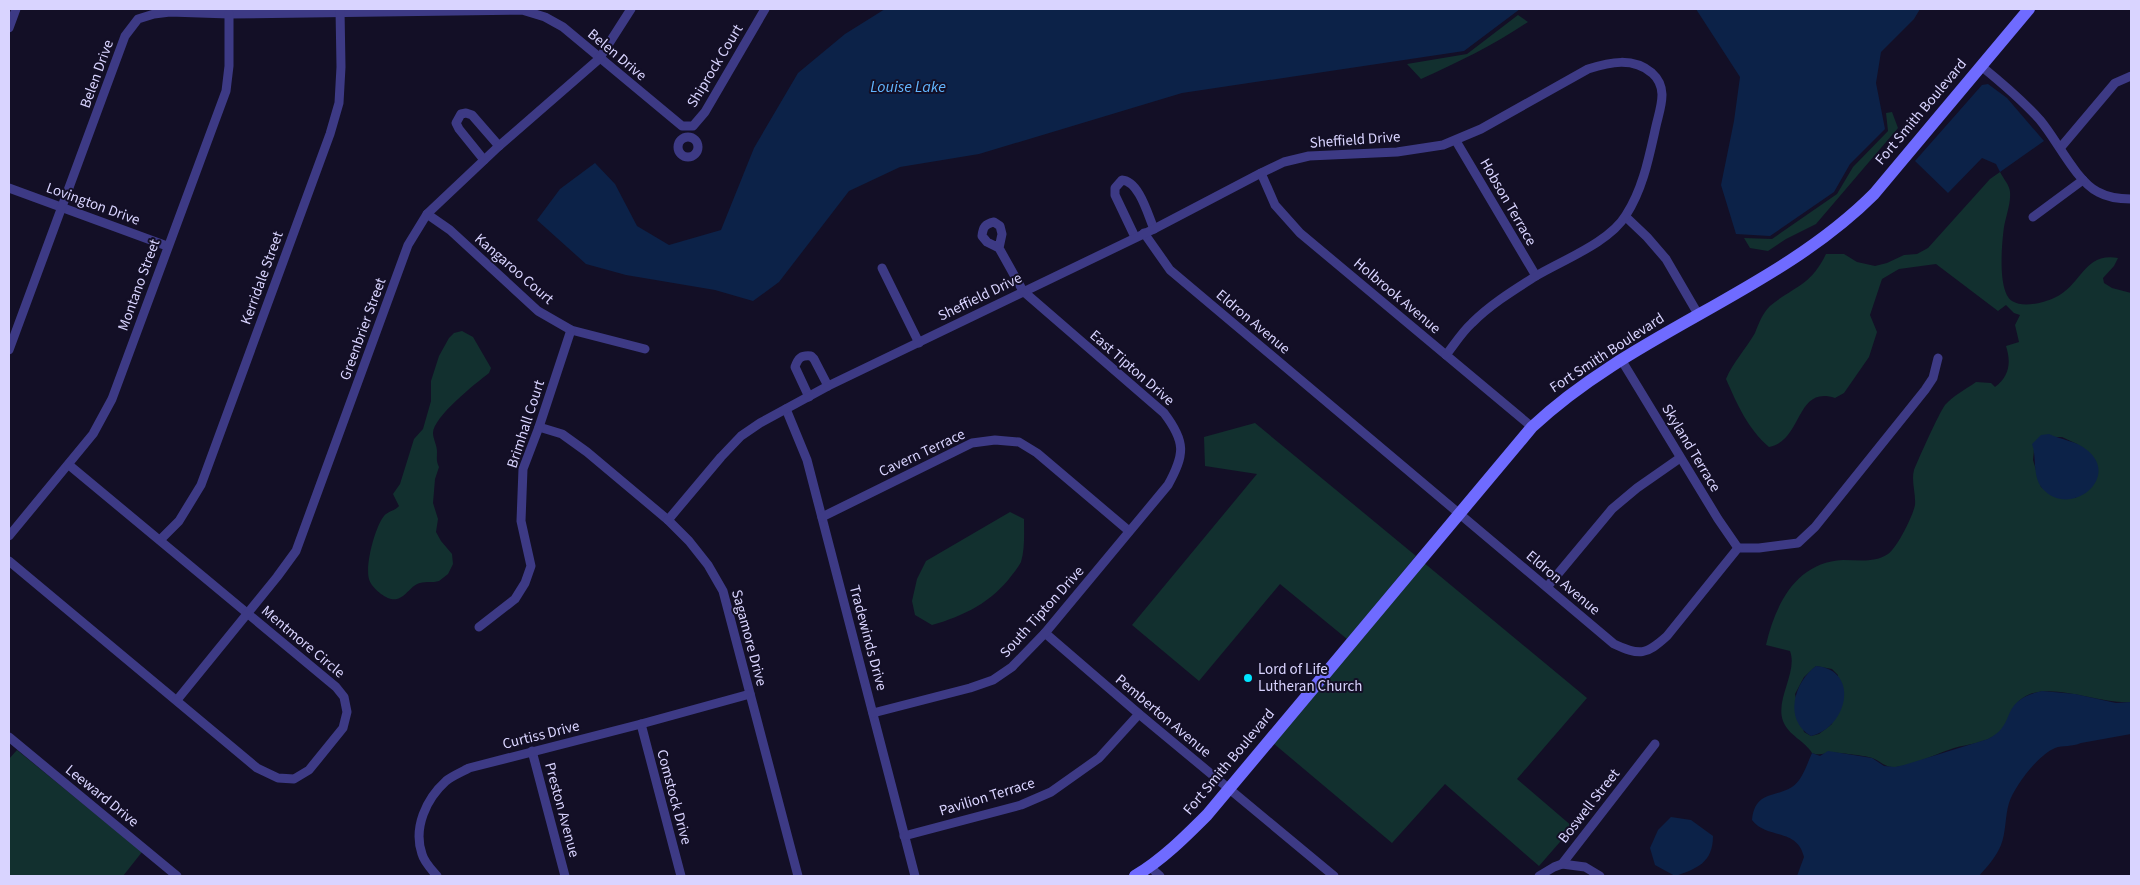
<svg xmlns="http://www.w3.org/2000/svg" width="2140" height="885" viewBox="0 0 2140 885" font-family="'Source Sans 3',sans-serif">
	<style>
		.green { fill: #12302f; fill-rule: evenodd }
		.water { fill: #0c2248 }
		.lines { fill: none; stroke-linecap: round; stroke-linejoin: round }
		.street { stroke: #3d3a85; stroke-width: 9 }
		.secondary { stroke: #6f6bff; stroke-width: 12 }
		.poi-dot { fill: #00e5ff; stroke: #130f26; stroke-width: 2 }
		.labels { text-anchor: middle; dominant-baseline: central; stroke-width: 4; stroke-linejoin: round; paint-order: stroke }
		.street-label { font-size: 15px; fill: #d9d4ff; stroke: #130f26 }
		.poi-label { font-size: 15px; fill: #d9d4ff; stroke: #130f26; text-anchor: start }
		.water-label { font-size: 16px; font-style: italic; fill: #62b6ff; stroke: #130f26 }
	</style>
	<rect width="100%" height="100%" fill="#130f26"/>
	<g class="green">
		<path d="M1518,15L1528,22C1494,45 1459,62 1421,79L1407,64L1467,54Z"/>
		<polygon points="1892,112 1898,128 1816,224 1786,239 1768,251 1750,248 1744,238 1772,239 1837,194 1853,167 1888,131 1886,113"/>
		<path d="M2000,172C2003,178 2010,186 2010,192C2011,203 2006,216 2004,227C2002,242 1997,291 2012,301C2023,308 2043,303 2054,298C2082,286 2083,252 2118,258L2114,266L2103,278L2104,283L2112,288L2131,293V702C2100,704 2058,684 2030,694C2006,704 2013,723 1997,734C1985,743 1968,744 1954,748C1935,754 1916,765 1896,767C1885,768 1881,761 1872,758C1867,756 1836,752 1830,753C1823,753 1820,756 1812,753C1805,741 1789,736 1783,721C1775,699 1798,672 1790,651L1766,645C1775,605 1796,562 1843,560C1858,560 1875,563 1888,554C1897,548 1913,516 1915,505C1916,494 1911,481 1914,470C1918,460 1939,413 1945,405C1953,396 1966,389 1976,382L1991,383L1995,387C2010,376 2011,362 2006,346L2019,342L2015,325L2020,315L2014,313L2006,305L1998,311L1936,264L1899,269L1882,279L1870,315L1877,332L1869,357L1844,393L1835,398C1795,385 1803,441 1769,447C1748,429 1737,404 1726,379C1733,362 1746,349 1755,333C1759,323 1762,314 1770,306C1794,286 1810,287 1826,254H1844L1857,262L1875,266L1887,263L1904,255L1917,254L1928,248L1990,179ZM2055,437H2062L2077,444L2076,498H2058L2041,487L2033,460L2034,450ZM1816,666L1832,669L1838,675L1832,724L1819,734L1811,736L1804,732L1795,694L1804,677Z"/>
		<path d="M462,331L473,337L491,368L489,373C476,383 433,417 433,433C433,439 437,445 437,452C437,458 436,461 439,467L435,479L433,503L438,519L436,532L441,541L452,554L453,564L448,574L439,581C433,583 426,581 420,583C410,585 404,602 391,599C383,597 371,587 369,579C365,565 375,527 384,516C388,511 395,511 399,506L393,494L400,484L414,439L423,429L431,401V381L439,356L449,338L454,333Z"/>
		<polygon points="1255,423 1416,556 1347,639 1280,584 1199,681 1132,625 1257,474 1205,466 1204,437"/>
		<path d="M1010,512L1024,519C1024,533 1025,549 1021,562C1019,566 1015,571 1012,575C992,602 964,616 932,625L915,615L912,601L917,579L926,561Z"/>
		<polygon points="1423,562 1587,698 1517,779 1573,827 1539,866 1445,784 1392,843 1273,743"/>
		<polygon points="17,750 142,852 123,876 9,876 9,759"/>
	</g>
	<g class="water">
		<polygon points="885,9 1520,9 1464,51 1182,93 979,154 900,167 849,191 779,282 753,301 715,290 626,275 586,264 537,220 560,189 595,163 615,184 637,226 669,245 721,230 754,148 798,73 845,34"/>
		<polygon points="1696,9 1920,9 1914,19 1881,52 1876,83 1885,129 1850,164 1834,192 1770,236 1736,234 1721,185 1734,121 1740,77"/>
		<polygon points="1988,84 2007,98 2044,141 2000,172 1996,164 1982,158 1948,193 1915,161 1982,85"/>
		<path d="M2049,434C2061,440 2077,441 2087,450C2122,478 2069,520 2042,488C2032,475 2037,457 2032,444L2041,435Z"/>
		<path d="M1816,666C1860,670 1848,727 1811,736C1783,720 1794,682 1816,666Z"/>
		<path d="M2042,691L2075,694L2116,703L2131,702V734L2081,743C2072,747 2063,745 2055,748C2038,755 2014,787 2009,803C2005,816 2006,833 2001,845C1996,857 1987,867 1979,876H1797L1804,857C1797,827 1767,840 1752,820C1755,791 1774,798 1792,787C1802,781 1807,764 1812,753L1820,756L1828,751L1872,758L1884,766L1895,767L1904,765L1988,739C2012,727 2004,711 2020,700C2026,695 2034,693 2042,691Z"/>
		<path d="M1671,817L1691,820L1713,836C1713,862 1697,869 1675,876L1655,865L1650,848L1658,830Z"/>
	</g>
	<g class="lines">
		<g class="street">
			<polyline points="9,28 16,9"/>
			<path d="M1981,66C2002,83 2022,100 2040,120C2057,140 2076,181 2098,192C2107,197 2121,199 2131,199"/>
			<circle cx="688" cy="147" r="10"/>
			<polyline points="1456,141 1536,276"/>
			<polyline points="2061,147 2115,83 2131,76"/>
			<polyline points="484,160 459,129 456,123 461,114 466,113 472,115 499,146"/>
			<polyline points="1261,173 1275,205 1300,233 1532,427"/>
			<polyline points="9,188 167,246"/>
			<polyline points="427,214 450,230 538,311 571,330 645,349"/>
			<polyline points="1626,217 1647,237 1666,259 1698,314"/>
			<polyline points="2033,217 2083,180"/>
			<path d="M1144,233L1170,270L1614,644C1640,656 1646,655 1667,636L1738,548H1759L1798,543L1815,527L1925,390L1933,378L1938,358"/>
			<path d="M1135,237L1115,195V188L1122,180C1139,181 1148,215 1154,229"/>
			<polyline points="882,268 919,343"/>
			<polyline points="9,350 125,36 138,19 154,14 170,12 229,14 522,10 545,17 563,27 682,126 693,126 705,112 765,9"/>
			<polyline points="1622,361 1718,519 1738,548"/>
			<path d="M809,397L795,367C798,358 801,355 811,356L814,359L828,386"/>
			<polyline points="786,409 807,460 915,876"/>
			<polyline points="539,427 562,434 587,452 668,520 689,541 708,565 723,591 798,876"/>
			<polyline points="822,517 972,443 995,440 1019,442 1037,453 1129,531"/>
			<path d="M668,520L721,457L741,436L760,423L828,386L1154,229L1261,173L1284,162L1309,156L1397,152L1443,145L1481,129L1588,69C1610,62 1633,57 1652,73C1669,88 1660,108 1656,126C1649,157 1643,189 1626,215C1610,242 1563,260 1536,276C1514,290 1491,304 1472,323C1462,332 1454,345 1446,355"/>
			<polyline points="9,536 93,434 112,399 226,91 229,66 229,14"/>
			<polyline points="160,540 179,521 201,485 330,134 339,103 341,67 340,9"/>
			<polyline points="9,561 257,768 278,778 294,779 309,770 343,728 347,712 344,697 336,687 69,465"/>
			<polyline points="1547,587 1612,509 1637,488 1680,458"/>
			<polyline points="479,627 515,599 525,583 531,566 521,521 523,469 539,427 571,330"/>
			<polyline points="1045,633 1139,714 1334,876"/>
			<polyline points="177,700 277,577 296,551 408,245 427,214 499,146 599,59 631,9"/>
			<path d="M873,713L970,688L993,680L1012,667L1045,633L1168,485C1185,454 1186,442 1164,413L1023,291L999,248L1002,234L1000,226L994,222C985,224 983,227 982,236L987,242L999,248"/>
			<polyline points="641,724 681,876"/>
			<polyline points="9,737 177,876"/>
			<polyline points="532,751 565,876"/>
			<polyline points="904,836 1021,805 1051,792 1099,758 1139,714"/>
			<polyline points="1562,864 1585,867 1600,876"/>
			<polyline points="1150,867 1160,876"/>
			<path d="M437,876C432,870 424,862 422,854C413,828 426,799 446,781C452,776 462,772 469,768L641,724L750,694"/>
			<polyline points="1539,876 1554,867 1562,864 1655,744"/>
		</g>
		<path class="secondary" d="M1135,876C1162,860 1185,837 1207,815L1532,427C1633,332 1776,292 1874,194L2029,9"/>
	</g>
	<circle class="poi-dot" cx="1248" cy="678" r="5"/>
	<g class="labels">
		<g class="street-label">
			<text transform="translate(617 55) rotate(40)">Belen Drive</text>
			<text transform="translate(715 66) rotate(-59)">Shiprock Court</text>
			<text transform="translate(97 74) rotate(-70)">Belen Drive</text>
			<text transform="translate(1921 112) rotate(-50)">Fort Smith Boulevard</text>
			<text transform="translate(1355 140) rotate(-4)">Sheffield Drive</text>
			<text transform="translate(1508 202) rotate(60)">Hobson Terrace</text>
			<text transform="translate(93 204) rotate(20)">Lovington Drive</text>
			<text transform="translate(514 269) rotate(41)">Kangaroo Court</text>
			<text transform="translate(262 278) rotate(-70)">Kerridale Street</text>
			<text transform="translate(139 285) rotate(-70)">Montano Street</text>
			<text transform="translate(1397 296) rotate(40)">Holbrook Avenue</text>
			<text transform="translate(980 297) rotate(-26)">Sheffield Drive</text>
			<text transform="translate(1253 322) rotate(40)">Eldron Avenue</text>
			<text transform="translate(363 329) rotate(-70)">Greenbrier Street</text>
			<text transform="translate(1607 353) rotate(-33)">Fort Smith Boulevard</text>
			<text transform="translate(1132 368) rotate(41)">East Tipton Drive</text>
			<text transform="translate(526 424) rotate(-72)">Brimhall Court</text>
			<text transform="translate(1691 448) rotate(59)">Skyland Terrace</text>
			<text transform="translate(922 453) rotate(-25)">Cavern Terrace</text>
			<text transform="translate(1563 583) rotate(40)">Eldron Avenue</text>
			<text transform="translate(1042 612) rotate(-48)">South Tipton Drive</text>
			<text transform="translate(749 638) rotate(75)">Sagamore Drive</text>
			<text transform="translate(868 638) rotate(75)">Tradewinds Drive</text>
			<text transform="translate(303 642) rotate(40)">Mentmore Circle</text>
			<text transform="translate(1163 716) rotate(40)">Pemberton Avenue</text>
			<text transform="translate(541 735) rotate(-14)">Curtiss Drive</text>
			<text transform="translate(1229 762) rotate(-50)">Fort Smith Boulevard</text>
			<text transform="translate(102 796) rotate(39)">Leeward Drive</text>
			<text transform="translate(674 797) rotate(75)">Comstock Drive</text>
			<text transform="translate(987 797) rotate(-17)">Pavilion Terrace</text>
			<text transform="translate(1589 806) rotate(-52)">Boswell Street</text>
			<text transform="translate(562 810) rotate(75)">Preston Avenue</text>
		</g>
		<g class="poi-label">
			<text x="1258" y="669">Lord of Life<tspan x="1258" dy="17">Lutheran Church</tspan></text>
		</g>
		<g class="water-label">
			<text x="908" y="87">Louise Lake</text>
		</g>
	</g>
	<rect width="2140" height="885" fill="none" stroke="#d9d4ff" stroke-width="20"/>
</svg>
